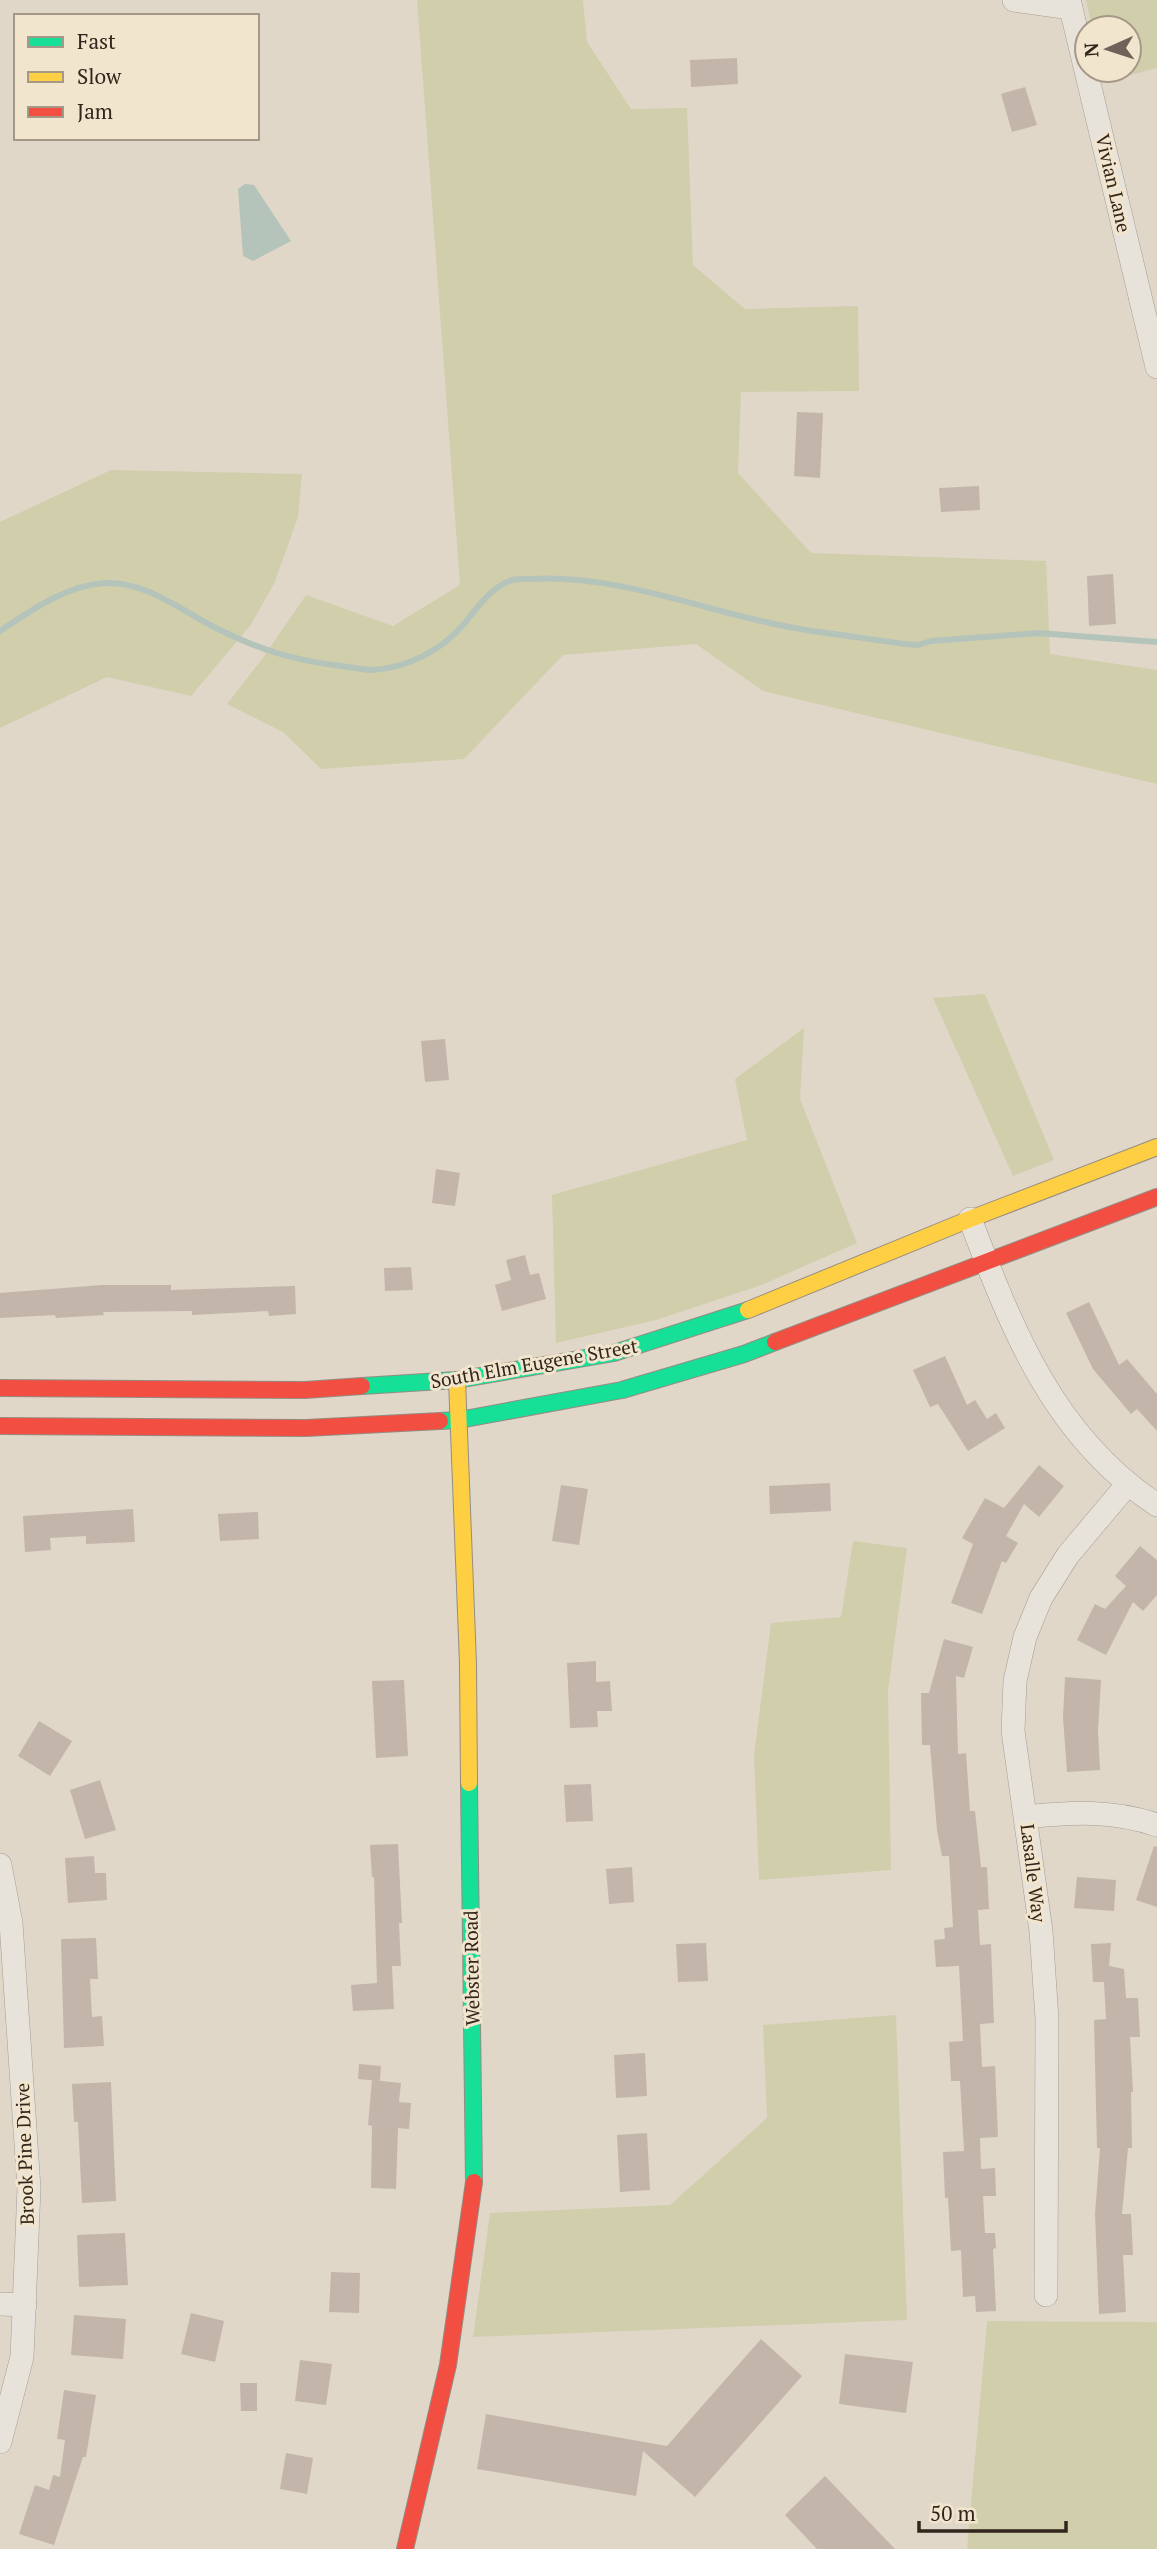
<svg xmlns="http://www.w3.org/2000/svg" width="1157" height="2549" viewBox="0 0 1157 2549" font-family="'PT Serif',serif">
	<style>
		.green { fill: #d1ceac }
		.water { fill: #b5c4ba }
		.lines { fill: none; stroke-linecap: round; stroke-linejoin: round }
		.stream { stroke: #b5c4ba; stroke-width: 6 }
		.building { fill: #c3b5aa }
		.street-casing { stroke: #a59d93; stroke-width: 24 }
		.fast-casing { stroke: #958c83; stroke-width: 18 }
		.slow-casing { stroke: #958c83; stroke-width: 18 }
		.jam-casing { stroke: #958c83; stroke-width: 18 }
		.street { stroke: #e8e3da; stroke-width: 23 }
		.fast { stroke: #16e098; stroke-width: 16 }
		.slow { stroke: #ffcf43; stroke-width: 16 }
		.jam { stroke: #f24e42; stroke-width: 16 }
		.labels { text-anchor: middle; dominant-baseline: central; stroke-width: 6; stroke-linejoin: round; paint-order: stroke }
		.street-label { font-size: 19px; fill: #32251c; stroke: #f2e5ce }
	</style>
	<rect width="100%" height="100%" fill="#e0d7c9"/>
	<g class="green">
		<polygon points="417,0 583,0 587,42 631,109 687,108 693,265 745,309 858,306 859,391 741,392 738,473 811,553 1046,561 1050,654 1157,670 1157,784 763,691 696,644 563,655 464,759 321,769 283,732 227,704 262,659 306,595 393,626 460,585"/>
		<polygon points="1086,0 1157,0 1157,68 1105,82 1102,70 1129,70 1129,28 1092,28"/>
		<polygon points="111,470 302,474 298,517 274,584 250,626 191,696 107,677 0,728 0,522"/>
		<polygon points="985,994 1054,1160 1013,1176 933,998"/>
		<polygon points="804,1028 800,1099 857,1243 759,1286 656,1320 556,1343 552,1195 747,1140 735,1079"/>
		<polygon points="853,1541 907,1548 888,1691 891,1870 759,1880 754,1755 771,1623 841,1617"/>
		<polygon points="896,2015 907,2320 473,2337 490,2213 670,2205 767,2118 763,2025"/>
		<polygon points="987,2321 1157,2322 1157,2549 967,2549"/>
	</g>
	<polygon class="water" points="245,184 254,185 291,241 253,261 243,256 238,189"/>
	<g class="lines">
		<path class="stream" d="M0,631C32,610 65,586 104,583C146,581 180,610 216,628C260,650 292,660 341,666C351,667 362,670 372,670C407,668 441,651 464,624C477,608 490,589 509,581C515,578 524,579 530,579C617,574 705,611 789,627C827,634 866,638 904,644L918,645L931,641L1038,633L1157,642"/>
	</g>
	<g class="building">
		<polygon points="737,58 738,84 691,87 690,60"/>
		<polygon points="1025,87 1037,125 1012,132 1001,94"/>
		<polygon points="797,412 823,413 820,478 794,476"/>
		<polygon points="979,486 980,510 941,512 939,488"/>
		<polygon points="1113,574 1116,624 1089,626 1087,576"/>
		<polygon points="445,1039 449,1080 425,1082 421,1041"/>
		<polygon points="436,1169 460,1173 455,1206 432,1203"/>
		<polygon points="525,1255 530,1275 539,1273 546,1299 502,1311 495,1285 511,1280 506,1260"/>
		<polygon points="411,1267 413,1290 385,1291 384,1268"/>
		<polygon points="102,1285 171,1285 171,1290 295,1286 296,1314 269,1316 268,1311 192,1315 192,1311 103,1312 104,1315 56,1318 55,1315 0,1318 0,1293"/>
		<polygon points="1089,1302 1119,1365 1127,1359 1157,1394 1157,1431 1137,1409 1131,1414 1093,1369 1066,1313"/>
		<polygon points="945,1356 967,1405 975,1400 987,1419 996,1413 1005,1428 968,1451 938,1404 930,1407 913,1370"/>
		<polygon points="1039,1465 1064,1486 1039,1517 1024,1504 1006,1536 1018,1543 1006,1563 1002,1561 982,1614 951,1603 973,1544 962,1538 985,1498 1004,1508"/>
		<polygon points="830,1483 831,1511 770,1514 769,1486"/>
		<polygon points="561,1485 588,1489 579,1545 552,1541"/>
		<polygon points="133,1509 135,1542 86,1544 86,1536 50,1538 51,1550 25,1552 23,1516"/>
		<polygon points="258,1512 259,1539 220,1541 218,1514"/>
		<polygon points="1140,1546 1157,1560 1157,1595 1143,1611 1133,1602 1106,1655 1077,1640 1095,1604 1105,1609 1126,1586 1115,1576"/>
		<polygon points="944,1639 973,1647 964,1678 956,1676 958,1754 966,1753 970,1811 975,1811 981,1867 987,1867 989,1909 978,1910 980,1945 991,1944 994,2023 980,2024 982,2067 995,2066 998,2137 980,2138 981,2169 995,2168 996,2196 983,2196 985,2233 995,2233 996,2248 993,2249 996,2311 976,2312 975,2296 963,2297 961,2250 951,2251 948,2198 945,2198 943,2152 964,2151 960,2081 951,2081 949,2042 963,2041 959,1966 936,1967 934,1940 945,1939 944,1928 953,1927 949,1856 942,1856 937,1830 930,1745 922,1745 921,1693 929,1693"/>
		<polygon points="596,1661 596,1682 610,1681 612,1711 597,1711 598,1727 570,1728 567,1663"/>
		<polygon points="1065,1677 1101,1680 1098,1731 1100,1770 1067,1772 1063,1718"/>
		<polygon points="404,1680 408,1756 376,1758 372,1681"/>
		<polygon points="39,1721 72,1741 50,1776 18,1756"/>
		<polygon points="100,1780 116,1830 85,1839 70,1790"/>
		<polygon points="591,1784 593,1821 566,1822 564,1785"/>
		<polygon points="398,1844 402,1923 399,1923 401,1966 392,1966 394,2009 353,2011 351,1985 377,1983 374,1877 372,1877 370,1845"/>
		<polygon points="1154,1846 1157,1847 1157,1907 1136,1900"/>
		<polygon points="94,1856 95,1873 106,1873 107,1900 68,1903 65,1858"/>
		<polygon points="632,1867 634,1902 609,1904 606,1869"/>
		<polygon points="1077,1877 1116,1880 1114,1911 1074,1908"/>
		<polygon points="96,1938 98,1979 90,1979 92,2017 102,2016 104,2046 64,2048 61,1939"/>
		<polygon points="706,1943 708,1981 678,1982 676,1944"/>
		<polygon points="1111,1943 1109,1966 1124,1969 1126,1998 1138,1998 1140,2037 1130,2037 1133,2092 1131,2092 1132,2148 1128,2148 1122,2214 1131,2214 1133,2255 1123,2255 1126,2312 1099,2314 1095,2214 1100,2148 1097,2148 1094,2020 1106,2019 1104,1982 1093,1982 1091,1944"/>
		<polygon points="645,2053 647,2096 616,2098 614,2055"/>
		<polygon points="359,2064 381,2066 380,2081 358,2079"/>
		<polygon points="372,2080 401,2083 399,2102 411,2103 409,2129 398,2128 396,2189 371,2188 372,2126 368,2125"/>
		<polygon points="111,2082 116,2201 82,2203 78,2122 74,2122 72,2084"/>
		<polygon points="647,2133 650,2190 620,2192 617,2135"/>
		<polygon points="125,2233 128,2285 79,2287 77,2235"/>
		<polygon points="331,2272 360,2273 359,2313 329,2312"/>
		<polygon points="191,2313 224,2321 215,2362 181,2354"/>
		<polygon points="74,2315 126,2319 123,2359 71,2355"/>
		<polygon points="761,2339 802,2376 695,2497 643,2451 636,2496 477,2469 486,2414 667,2446"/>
		<polygon points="845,2354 913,2362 906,2413 839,2404"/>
		<polygon points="300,2360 332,2364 326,2405 295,2401"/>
		<polygon points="240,2383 257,2383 257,2411 241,2411"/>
		<polygon points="64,2390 96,2395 86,2457 83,2457 54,2545 19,2534 35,2485 49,2490 53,2475 60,2477 65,2440 57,2439"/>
		<polygon points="286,2453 313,2458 307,2494 280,2489"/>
		<polygon points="825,2476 895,2549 817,2549 785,2515"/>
	</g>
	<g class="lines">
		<g class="street-casing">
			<g id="street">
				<polyline points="1014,0 1071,8"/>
				<polyline points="1069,0 1157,367"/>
				<path d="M970,1219C1013,1331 1053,1436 1157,1505"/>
				<path d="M1027,1817C1072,1812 1113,1810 1157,1825"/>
				<polyline points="0,1865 11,1923 29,2188 22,2357 0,2442"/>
				<polyline points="1046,2295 1047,2019 1041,1931 1013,1731 1015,1681 1025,1637 1041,1598 1068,1555 1127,1485"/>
				<polyline points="0,2304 25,2305"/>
			</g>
		</g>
		<g class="fast-casing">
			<g id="fast">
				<polyline points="362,1386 457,1380 614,1353 748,1310"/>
				<polyline points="440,1421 459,1420 622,1390 744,1354 775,1342"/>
				<polyline points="469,1783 474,2182"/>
			</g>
		</g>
		<g class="slow-casing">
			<g id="slow">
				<polyline points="748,1310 970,1219 1157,1147"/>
				<polyline points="457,1380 468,1664 469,1783"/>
			</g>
		</g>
		<g class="jam-casing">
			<g id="jam">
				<polyline points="775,1342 1157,1197"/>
				<polyline points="0,1388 305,1390 362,1386"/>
				<polyline points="0,1426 306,1428 440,1421"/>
				<polyline points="405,2549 448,2365 474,2182"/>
			</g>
		</g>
		<use href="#street" class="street"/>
		<use href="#fast" class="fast"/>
		<use href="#slow" class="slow"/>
		<use href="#jam" class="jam"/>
	</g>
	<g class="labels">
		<g class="street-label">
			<text transform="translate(1114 183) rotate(77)">Vivian Lane</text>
			<text transform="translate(534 1363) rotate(-10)">South Elm Eugene Street</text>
			<text transform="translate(1034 1873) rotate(83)">Lasalle Way</text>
			<text transform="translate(471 1968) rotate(-91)">Webster Road</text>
			<text transform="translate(24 2154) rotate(-92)">Brook Pine Drive</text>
		</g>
	</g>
	<rect x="14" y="14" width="245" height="126" fill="#f2e5ce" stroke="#a59887" stroke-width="2"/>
	<rect x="28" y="37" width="35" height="10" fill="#16e098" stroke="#a59887" stroke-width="2"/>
	<text x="77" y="49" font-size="21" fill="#32251c">Fast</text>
	<rect x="28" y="72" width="35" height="10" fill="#ffcf43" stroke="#a59887" stroke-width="2"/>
	<text x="77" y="84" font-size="21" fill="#32251c">Slow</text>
	<rect x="28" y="107" width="35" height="10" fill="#f24e42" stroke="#a59887" stroke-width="2"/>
	<text x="77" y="119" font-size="21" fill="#32251c">Jam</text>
	<g transform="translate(1108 49) rotate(267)"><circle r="33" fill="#f2e5ce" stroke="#a59887" stroke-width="2"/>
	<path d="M0-5L12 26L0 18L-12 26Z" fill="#6f6359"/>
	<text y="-10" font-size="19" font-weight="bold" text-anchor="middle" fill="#32251c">N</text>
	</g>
	<path d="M919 2521v10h147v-10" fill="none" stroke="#32251c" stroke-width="3.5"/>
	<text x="930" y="2521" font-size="21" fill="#32251c" stroke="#f2e5ce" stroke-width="5" paint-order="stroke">50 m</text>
</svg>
